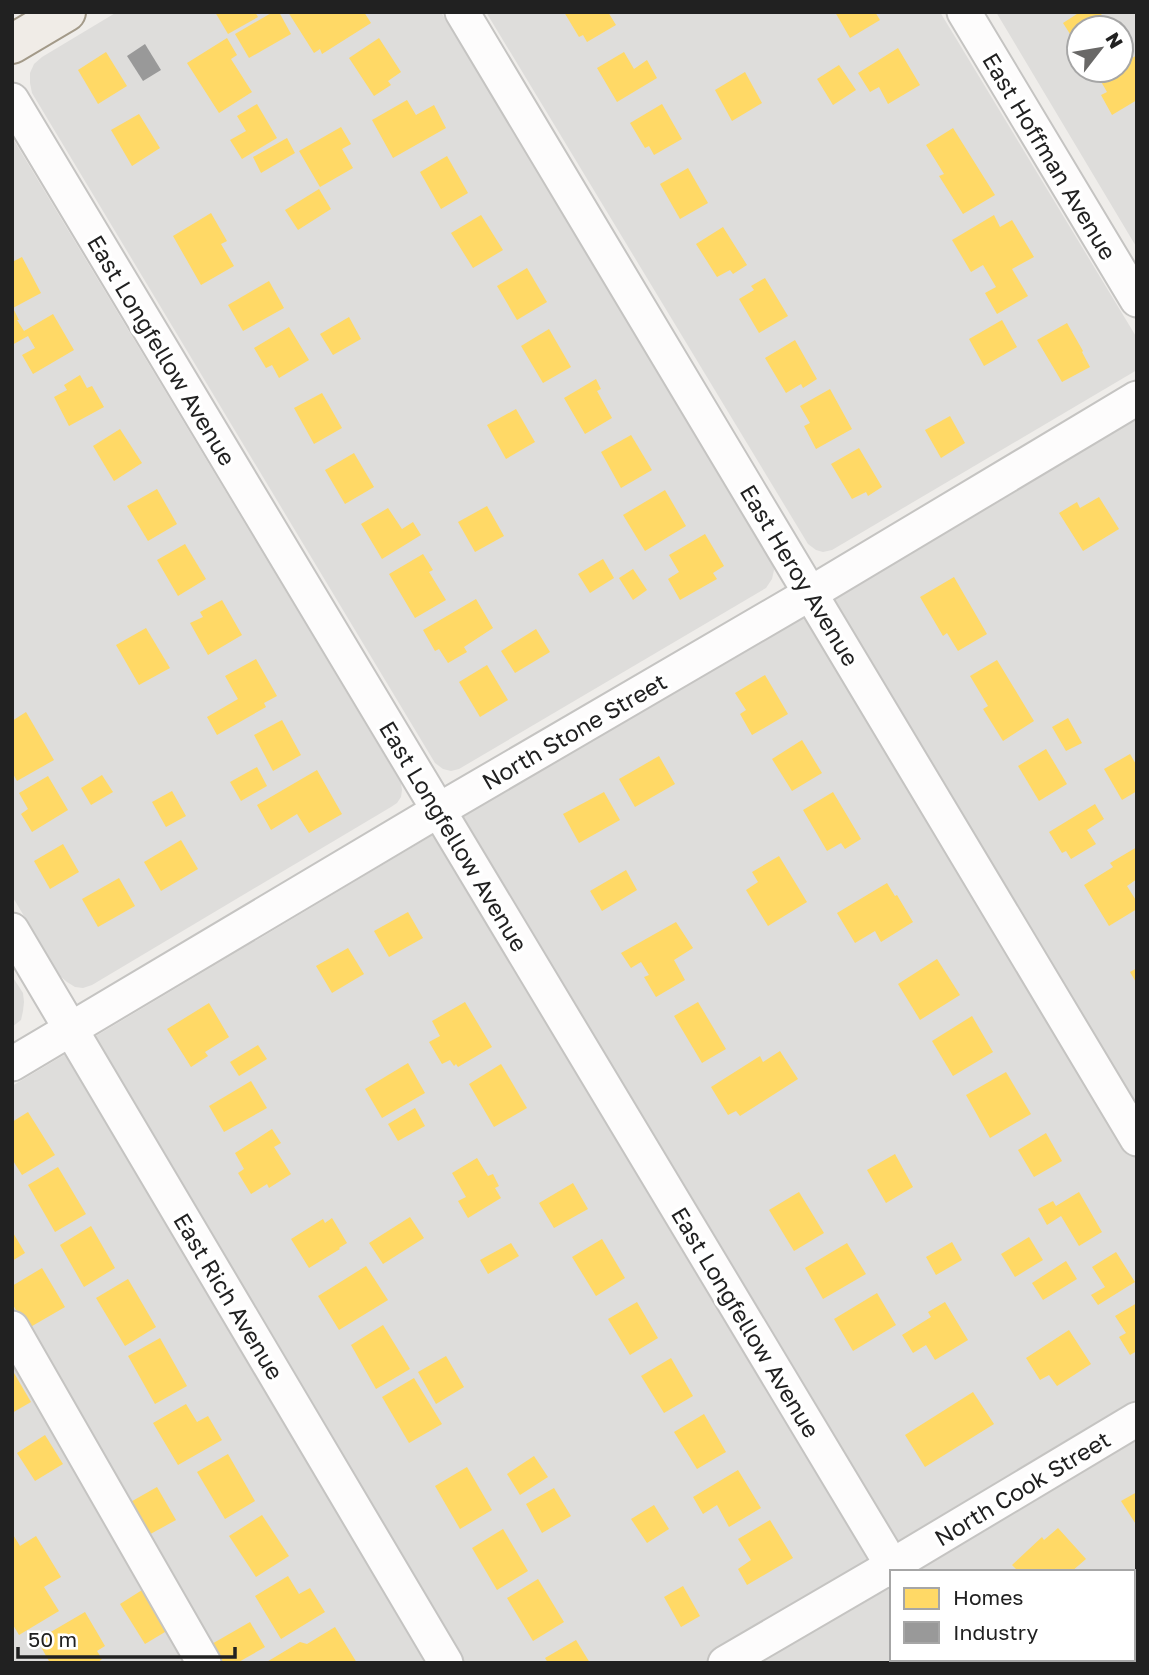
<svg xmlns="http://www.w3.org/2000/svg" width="1149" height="1675" viewBox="0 0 1149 1675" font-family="'Golos Text',sans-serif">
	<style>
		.residential { fill: #dedddb; fill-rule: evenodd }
		.homes { fill: #ffd966 }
		.industry { fill: #999 }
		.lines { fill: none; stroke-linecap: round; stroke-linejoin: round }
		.minor-casing { stroke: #c5c4c2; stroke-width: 37 }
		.major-casing { stroke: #a39a89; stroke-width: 42 }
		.minor { stroke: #fdfcfc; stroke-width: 33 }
		.major { stroke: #f0ece7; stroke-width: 38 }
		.labels { text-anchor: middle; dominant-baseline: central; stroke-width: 7; stroke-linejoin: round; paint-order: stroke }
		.street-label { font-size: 23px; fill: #212121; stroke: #fff }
	</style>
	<rect width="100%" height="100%" fill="#efedea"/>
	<g class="residential">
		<polygon points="117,12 441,12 773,562 774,570 772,579 766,588 459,769 451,771 443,769 435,763 32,93 30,83 30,73 34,64 42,57"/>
		<polygon points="486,12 940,12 1137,338 1137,370 832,550 823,552 816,550 808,544"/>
		<path d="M996,12H1137V248ZM1079,28H1121V70H1079Z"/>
		<polygon points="12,137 401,783 402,790 401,797 397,803 391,807 92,985 83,988 75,987 67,982 60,976 12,896"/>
		<path d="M1137,415V1663H12V1086ZM892,1572H1133V1659H892Z"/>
		<polygon points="12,976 23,993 24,1002 23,1011 21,1020 12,1027"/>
	</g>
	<g class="homes">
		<polygon points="215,12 255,12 258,17 228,34"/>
		<polygon points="273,12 279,12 291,34 249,58 235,34"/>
		<polygon points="288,12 364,12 371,23 322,54 320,49 314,53"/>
		<polygon points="564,12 608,12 616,25 587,42 583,35 579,37"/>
		<polygon points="835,12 875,12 880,20 850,38"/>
		<polygon points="1080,12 1100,12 1109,28 1079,28 1079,48 1063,23"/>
		<polygon points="227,38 237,55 231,59 252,92 219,113 187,63"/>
		<polygon points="379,38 401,72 388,81 391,85 374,96 349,58"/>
		<polygon points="898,48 920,85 888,104 879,87 870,92 858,73"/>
		<polygon points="106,52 127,86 98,104 78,70"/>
		<polygon points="624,52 634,69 647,60 657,78 617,102 597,68"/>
		<polygon points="1137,55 1137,100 1112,115 1101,95 1107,92 1099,78 1112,70 1121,70 1121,65"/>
		<polygon points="839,65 856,90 833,105 817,79"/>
		<polygon points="745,72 762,103 732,121 715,90"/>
		<polygon points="407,100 416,115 434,105 446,128 393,158 372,120"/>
		<polygon points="257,104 277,138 242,159 230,140 246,131 237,116"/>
		<polygon points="662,104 682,139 654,155 649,146 645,148 630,123"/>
		<polygon points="139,114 160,148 132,166 111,130"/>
		<polygon points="341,127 351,144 342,149 353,168 320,187 299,151"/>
		<polygon points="953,128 995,195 963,214 939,176 944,174 926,145"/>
		<polygon points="287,138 295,153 261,173 253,157"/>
		<polygon points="447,156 468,193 441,209 420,172"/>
		<polygon points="688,168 708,203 680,219 660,184"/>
		<polygon points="319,189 331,209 298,230 285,210"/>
		<polygon points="211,213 227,241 221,244 234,266 201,285 173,236"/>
		<polygon points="481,215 503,250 473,268 451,233"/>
		<polygon points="994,215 1000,227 1012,220 1034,257 1012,269 1028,296 997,314 985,293 996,287 983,265 971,272 952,240"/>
		<polygon points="723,227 747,265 733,274 730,270 717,277 696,244"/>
		<polygon points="22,257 41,293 13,308 19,320 17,320 24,331 53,314 74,350 33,374 22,355 35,348 28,336 12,345 12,262"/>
		<polygon points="527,268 547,302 517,320 497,286"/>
		<polygon points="765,278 788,316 759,333 739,299 754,290 751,286"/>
		<polygon points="269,281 284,308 243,331 228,305"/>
		<polygon points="349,317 361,339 333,355 320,334"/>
		<polygon points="1002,320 1017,347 984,366 969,339"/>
		<polygon points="1067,323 1083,351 1082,352 1090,367 1062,382 1037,340"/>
		<polygon points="289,327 309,360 279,378 272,365 266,368 254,348"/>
		<polygon points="549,329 571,367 543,383 521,346"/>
		<polygon points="795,340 817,379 803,388 801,384 786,393 765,358"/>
		<polygon points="80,375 87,388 92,386 104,407 69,426 54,397 67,390 64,385"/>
		<polygon points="596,379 601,389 597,391 612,418 585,434 564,398"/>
		<polygon points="830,389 852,429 816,449 804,426 810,423 800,406"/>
		<polygon points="322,393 342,428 314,444 294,408"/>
		<polygon points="516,409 535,442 506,459 487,425"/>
		<polygon points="950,416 965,443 941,458 925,430"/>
		<polygon points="120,429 142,463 114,481 93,446"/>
		<polygon points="631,435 652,470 621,488 601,452"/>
		<polygon points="859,448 882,487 868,496 866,492 852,499 831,464"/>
		<polygon points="354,453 374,487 345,504 325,470"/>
		<polygon points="157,489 177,524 148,541 127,506"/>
		<polygon points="665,490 686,526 645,551 623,515"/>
		<polygon points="1099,497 1119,529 1083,551 1059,513 1077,502 1080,508"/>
		<polygon points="487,506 504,536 475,552 458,522"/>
		<polygon points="388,508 402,529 413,522 421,535 382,559 361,524"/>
		<polygon points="705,534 724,566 713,573 717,579 680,600 668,579 679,572 669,555"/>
		<polygon points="185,544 206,579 178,596 157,560"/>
		<polygon points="423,554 433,570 429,572 446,600 415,618 389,574"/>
		<polygon points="603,559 614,578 590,593 578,574"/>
		<polygon points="633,569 647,590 633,600 619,578"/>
		<polygon points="954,577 987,634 958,651 947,633 943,636 920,597"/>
		<polygon points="476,599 493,628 464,647 467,652 448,663 439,649 435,651 423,630"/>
		<polygon points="222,600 242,635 208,655 190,623 203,617 200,612"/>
		<polygon points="146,628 170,668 139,685 116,645"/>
		<polygon points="536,629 550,652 515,673 501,651"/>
		<polygon points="256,659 277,696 264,703 266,707 217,735 207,717 238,699 225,676"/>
		<polygon points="997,660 1034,721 1003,741 983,709 988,706 970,676"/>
		<polygon points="487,665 508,700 480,717 459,682"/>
		<polygon points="765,675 788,714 752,735 740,714 746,710 735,693"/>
		<polygon points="26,712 54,760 17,781 12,772 12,721"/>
		<polygon points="1068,718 1082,743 1066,751 1052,727"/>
		<polygon points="282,720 301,755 273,771 254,735"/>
		<polygon points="802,740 822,773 792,791 772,759"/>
		<polygon points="1046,749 1067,784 1039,801 1018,766"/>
		<polygon points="1130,754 1137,766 1137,791 1122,800 1104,769"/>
		<polygon points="659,756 675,784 635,807 619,779"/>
		<polygon points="257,767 267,786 241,801 230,782"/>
		<polygon points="317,770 342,814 309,833 297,814 271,830 257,805"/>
		<polygon points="102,775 113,792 91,805 81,788"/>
		<polygon points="48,776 68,810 32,832 21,814 28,809 19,793"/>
		<polygon points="172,791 186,816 166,827 152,802"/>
		<polygon points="604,792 620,820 579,843 563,814"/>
		<polygon points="833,792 861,839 845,849 841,843 827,851 803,810"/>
		<polygon points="1095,804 1104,819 1087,830 1096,844 1071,859 1066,851 1062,853 1049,832"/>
		<polygon points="181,840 198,869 161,891 144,862"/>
		<polygon points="63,844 79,872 50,889 34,861"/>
		<polygon points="1137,847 1137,879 1127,886 1137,902 1137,909 1109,926 1084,885 1113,867 1110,863"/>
		<polygon points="779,856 807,902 768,926 746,890 758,882 752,872"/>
		<polygon points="626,870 637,890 602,911 590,891"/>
		<polygon points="119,878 135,906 98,927 82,899"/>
		<polygon points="887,883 895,896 897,895 913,922 881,942 875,931 855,943 837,913"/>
		<polygon points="408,912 423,938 389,957 374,931"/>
		<polygon points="676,922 693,948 674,960 685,980 656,997 644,977 649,975 641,962 631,968 621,953"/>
		<polygon points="348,948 364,974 332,993 316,966"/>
		<polygon points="937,959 960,995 920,1020 898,984"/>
		<polygon points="1137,968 1137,984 1130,972"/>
		<polygon points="465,1002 492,1047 458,1067 456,1064 454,1066 450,1060 442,1064 429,1042 440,1036 432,1021"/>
		<polygon points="698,1002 726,1049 702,1063 674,1016"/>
		<polygon points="209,1003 229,1037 205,1052 208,1056 191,1067 167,1029"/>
		<polygon points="972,1016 993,1052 953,1076 932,1041"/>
		<polygon points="258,1045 267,1059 239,1076 230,1062"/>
		<polygon points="780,1051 798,1079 740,1116 736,1111 728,1115 711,1087 760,1056 763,1062"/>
		<polygon points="408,1063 425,1093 382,1118 365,1089"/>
		<polygon points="501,1064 527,1108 494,1127 469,1084"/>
		<polygon points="1006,1072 1031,1114 990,1138 966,1095"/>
		<polygon points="251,1081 267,1108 224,1132 209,1106"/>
		<polygon points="415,1108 425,1126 398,1141 388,1124"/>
		<polygon points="28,1112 55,1155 22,1175 12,1159 12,1122"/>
		<polygon points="272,1129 281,1143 274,1147 291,1174 269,1188 267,1184 251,1194 238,1173 244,1169 235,1153"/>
		<polygon points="1046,1133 1062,1161 1034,1177 1018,1150"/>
		<polygon points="895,1154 913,1187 886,1203 867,1170"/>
		<polygon points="477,1158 488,1176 493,1174 499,1186 495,1188 501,1198 468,1218 458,1201 466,1197 452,1173"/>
		<polygon points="58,1167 86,1214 55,1232 28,1185"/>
		<polygon points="573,1183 588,1209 554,1228 539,1203"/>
		<polygon points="799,1192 824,1233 794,1251 769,1210"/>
		<polygon points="1079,1192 1102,1232 1079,1246 1061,1216 1047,1225 1038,1209 1053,1201 1056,1206"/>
		<polygon points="410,1217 424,1238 383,1264 369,1243"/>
		<polygon points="332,1218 347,1243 339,1248 340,1249 309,1268 291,1239 323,1219 325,1223"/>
		<polygon points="91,1226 115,1268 84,1287 60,1245"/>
		<polygon points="12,1231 25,1253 12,1261"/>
		<polygon points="1029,1237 1043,1260 1015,1277 1001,1254"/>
		<polygon points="602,1239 625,1278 596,1296 572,1257"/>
		<polygon points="952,1242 962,1260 936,1275 926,1257"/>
		<polygon points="511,1243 519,1256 488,1274 480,1260"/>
		<polygon points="847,1243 866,1274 823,1299 805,1268"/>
		<polygon points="1116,1252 1135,1282 1098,1305 1091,1295 1105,1287 1092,1267"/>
		<polygon points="1066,1261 1077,1279 1043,1300 1032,1283"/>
		<polygon points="366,1266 388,1300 339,1330 318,1296"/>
		<polygon points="42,1268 65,1307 27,1329 12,1303 12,1286"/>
		<polygon points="128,1279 156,1327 125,1346 96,1298"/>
		<polygon points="877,1293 896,1325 853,1351 834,1319"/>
		<polygon points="637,1302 658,1338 630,1355 608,1319"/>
		<polygon points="945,1302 968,1340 935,1360 926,1345 913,1353 902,1335 931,1317 928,1312"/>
		<polygon points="1137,1303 1137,1351 1130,1355 1119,1337 1126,1333 1115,1316"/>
		<polygon points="383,1325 410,1369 376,1389 351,1345"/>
		<polygon points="1069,1330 1091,1364 1057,1386 1049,1375 1040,1380 1026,1358"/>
		<polygon points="160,1338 187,1386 155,1404 128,1356"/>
		<polygon points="446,1356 464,1387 436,1404 418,1372"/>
		<polygon points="671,1358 693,1396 664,1413 641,1376"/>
		<polygon points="14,1373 31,1402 12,1413 12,1375"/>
		<polygon points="414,1378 442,1424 409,1443 382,1397"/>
		<polygon points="973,1392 994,1424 925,1467 905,1435"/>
		<polygon points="186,1404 197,1422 208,1416 222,1440 178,1465 153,1423"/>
		<polygon points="704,1414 726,1452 697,1469 674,1432"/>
		<polygon points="45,1435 63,1464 35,1481 17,1453"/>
		<polygon points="228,1454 255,1501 225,1519 197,1472"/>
		<polygon points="534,1456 548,1477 520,1495 507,1474"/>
		<polygon points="467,1467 492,1510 460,1529 435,1486"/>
		<polygon points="738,1470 761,1508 729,1527 717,1505 703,1514 693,1497"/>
		<polygon points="157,1487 176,1520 145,1537 127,1504"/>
		<polygon points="554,1488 571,1516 542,1533 526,1504"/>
		<polygon points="1137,1492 1137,1526 1121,1501"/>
		<polygon points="654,1505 669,1529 647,1543 631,1519"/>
		<polygon points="262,1515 289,1556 256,1577 229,1536"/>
		<polygon points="770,1520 793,1558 747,1585 738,1569 751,1560 738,1539"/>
		<polygon points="1058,1528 1086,1559 1071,1572 1019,1572 1012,1565 1042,1537 1044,1540"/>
		<polygon points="503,1529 528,1571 497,1590 472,1548"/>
		<polygon points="12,1533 20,1546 36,1536 61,1577 44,1587 59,1611 19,1635 12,1623"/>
		<polygon points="288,1576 299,1594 310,1588 325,1612 281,1639 255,1596"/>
		<polygon points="538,1579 564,1622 533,1641 507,1598"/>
		<polygon points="150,1585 175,1626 145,1644 120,1604"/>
		<polygon points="683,1586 700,1616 681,1627 664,1597"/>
		<polygon points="85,1612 105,1646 97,1651 102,1659 97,1663 46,1663 49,1661 37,1640"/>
		<polygon points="250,1622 265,1647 237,1663 220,1663 210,1645"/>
		<polygon points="335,1627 357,1663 265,1663 300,1642 307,1644"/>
		<polygon points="576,1640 590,1663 548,1663 545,1658"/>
		<polygon points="1087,1659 1111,1659 1113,1663 1081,1663"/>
	</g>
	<polygon class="industry" points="145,44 161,70 143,81 127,56"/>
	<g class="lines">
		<g class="minor-casing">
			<g id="minor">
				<polyline points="462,12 1137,1139"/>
				<polyline points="964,12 1137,300"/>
				<polyline points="12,100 896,1572"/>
				<polyline points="12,930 446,1663"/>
				<polyline points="12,1064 439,810 811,593 1137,398"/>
				<polyline points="12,1328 204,1663"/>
				<polyline points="949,1659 951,1663"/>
				<polyline points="725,1663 893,1565 1137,1419"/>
			</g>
		</g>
		<g class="major-casing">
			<polyline id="major" points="12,44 66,12"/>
		</g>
		<use href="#minor" class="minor"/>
		<use href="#major" class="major"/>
	</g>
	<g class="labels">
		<g class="street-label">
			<text transform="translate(1050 156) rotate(59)">East Hoffman Avenue</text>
			<text transform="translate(162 350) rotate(59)">East Longfellow Avenue</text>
			<text transform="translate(800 575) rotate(59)">East Heroy Avenue</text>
			<text transform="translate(574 731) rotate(-30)">North Stone Street</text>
			<text transform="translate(454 836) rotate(59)">East Longfellow Avenue</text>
			<text transform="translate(229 1296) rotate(59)">East Rich Avenue</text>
			<text transform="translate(746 1322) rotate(59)">East Longfellow Avenue</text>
			<text transform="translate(1022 1488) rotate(-31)">North Cook Street</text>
		</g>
	</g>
	<rect width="1149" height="1675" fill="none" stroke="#212121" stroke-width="28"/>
	<rect x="890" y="1570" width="245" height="91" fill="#ffffff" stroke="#a6a6a6" stroke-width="2"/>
	<rect x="904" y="1588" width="35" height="21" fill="#ffd966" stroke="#a6a6a6" stroke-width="2"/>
	<text x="953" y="1605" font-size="21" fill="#212121">Homes</text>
	<rect x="904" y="1622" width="35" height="21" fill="#999999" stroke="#a6a6a6" stroke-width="2"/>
	<text x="953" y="1640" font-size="21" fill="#212121">Industry</text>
	<g transform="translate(1100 49) rotate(59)"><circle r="33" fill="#ffffff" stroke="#a6a6a6" stroke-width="2"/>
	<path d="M0-5L12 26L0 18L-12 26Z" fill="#696867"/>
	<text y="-10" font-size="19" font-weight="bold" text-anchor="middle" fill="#212121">N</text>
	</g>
	<path d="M18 1647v10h217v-10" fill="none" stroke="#212121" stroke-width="3.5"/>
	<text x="28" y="1647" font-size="21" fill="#212121" stroke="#ffffff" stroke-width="5" paint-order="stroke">50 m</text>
</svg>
